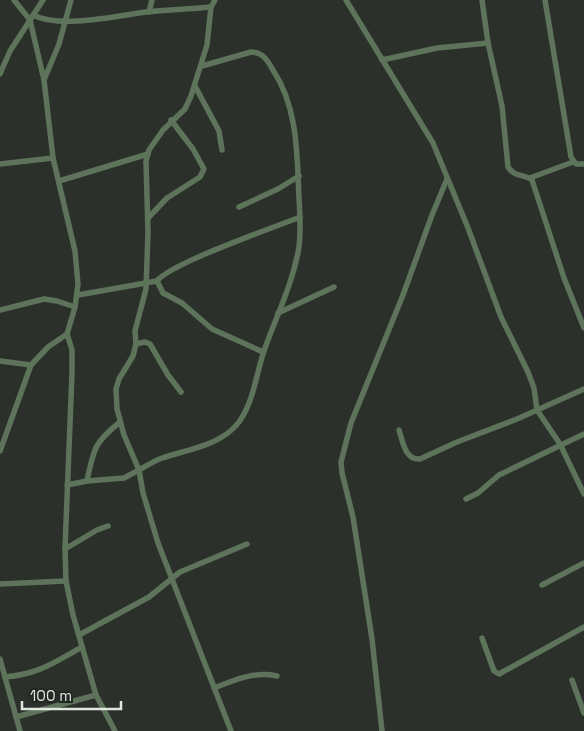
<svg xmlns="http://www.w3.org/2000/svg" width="584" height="731" viewBox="0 0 584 731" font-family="'Space Grotesk',sans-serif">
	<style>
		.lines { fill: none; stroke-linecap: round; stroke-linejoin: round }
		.street { stroke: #5d745b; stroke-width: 5.5 }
	</style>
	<rect width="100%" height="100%" fill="#2b312a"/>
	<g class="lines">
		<g class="street">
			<polyline points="346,0 433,143 468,228 501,317 528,372 534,388 537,410 560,444 584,494"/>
			<path d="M482,0L488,43L502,106L508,167C514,177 524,174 532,180L564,278L584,328"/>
			<polyline points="545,0 571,157 576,164 584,164"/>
			<polyline points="149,12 152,0"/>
			<path d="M33,15C60,29 116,16 146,12C168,10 190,9 211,7"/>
			<polyline points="382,60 437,48 488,43"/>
			<path d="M202,66L251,52C263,52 268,61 273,70C298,108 297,154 299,198C300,214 301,231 299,247C293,283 276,317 264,351C256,374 254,401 239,422C222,445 189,449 162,458C154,461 146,466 139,470L143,493L158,543L231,731"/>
			<polyline points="0,74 10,51 43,0"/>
			<polyline points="44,80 59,44 71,0"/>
			<polyline points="195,86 219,131 222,150"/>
			<polyline points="0,164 53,158"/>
			<polyline points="530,178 573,162"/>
			<polyline points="59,181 148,154"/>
			<polyline points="239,207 278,189 299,176"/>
			<polyline points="148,218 167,198 200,177 204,169 193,149 171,120"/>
			<polyline points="157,281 163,293 182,303 212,329 263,352"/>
			<path d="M78,295L157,281C171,263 273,228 300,217"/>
			<polyline points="0,310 44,299 57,301 75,307"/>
			<polyline points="278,313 334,287"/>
			<polyline points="67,334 72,350 72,373 65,549 66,581 73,615 96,695 115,731"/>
			<polyline points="136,344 145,342 150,344 168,375 181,392"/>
			<polyline points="0,361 31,365"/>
			<path d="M399,430C403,442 405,460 420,459L457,442L517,419L584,389"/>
			<polyline points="0,451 31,365 48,347 67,334 75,307 78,284 75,251 53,158 44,80 30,20 14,0"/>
			<path d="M87,481C94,448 94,443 120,422"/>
			<polyline points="67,485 87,481 124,478 139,470 124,435 117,409 116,389 119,379 133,356 136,344 135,331 146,289 148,232 146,161 149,150 163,130 185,109 191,96 207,45 211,7 215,0"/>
			<polyline points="466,499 478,493 499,475 584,434"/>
			<polyline points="65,549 97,530 108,526"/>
			<polyline points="0,584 66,581"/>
			<polyline points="542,585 584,563"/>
			<polyline points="79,635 149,597 180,572 247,544"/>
			<polyline points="482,638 494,671 499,674 584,627"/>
			<polyline points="0,659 20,731"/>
			<path d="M5,677C39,674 53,663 82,647"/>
			<polyline points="572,680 584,713"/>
			<path d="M214,688C235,680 254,671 277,676"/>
			<polyline points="16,717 96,695"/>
			<polyline points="382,731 372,639 353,517 342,473 341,462 351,423 403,295 432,215 447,179"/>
		</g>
	</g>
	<path d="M22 701v8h99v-8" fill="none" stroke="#e2e6e1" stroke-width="2.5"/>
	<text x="30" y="701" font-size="15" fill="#e2e6e1" stroke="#212721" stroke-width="4" paint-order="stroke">100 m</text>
</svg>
